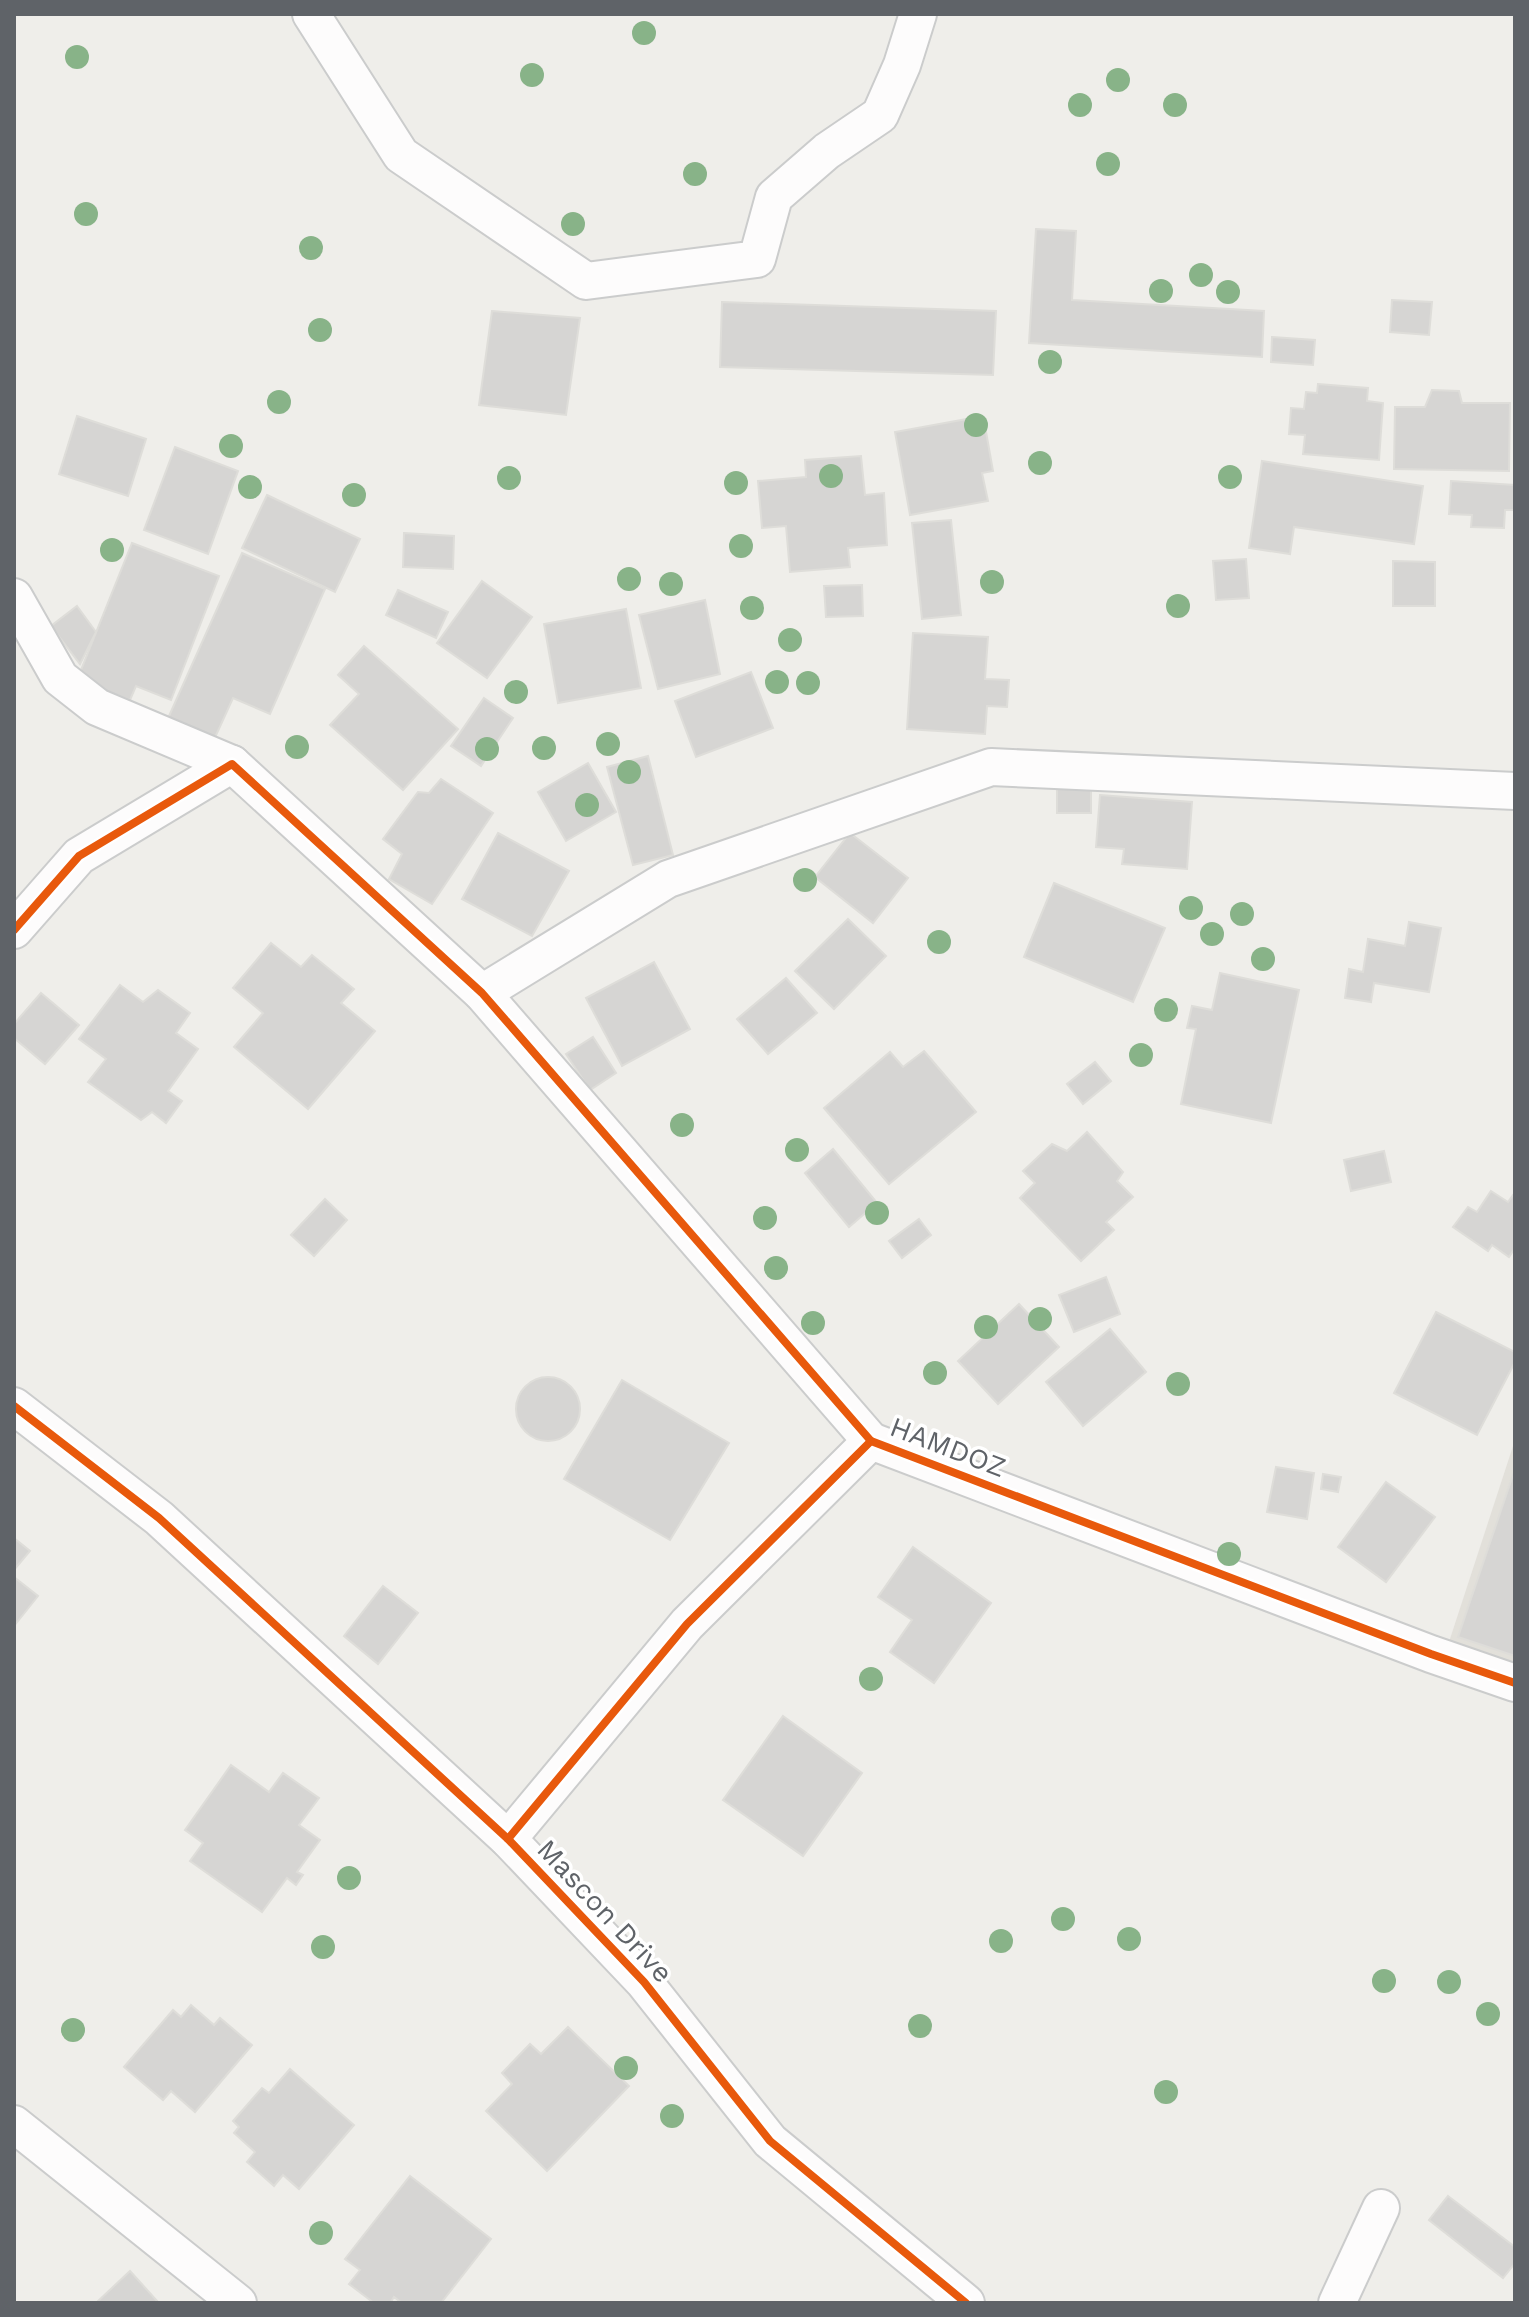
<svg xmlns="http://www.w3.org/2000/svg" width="1529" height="2317" viewBox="0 0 1529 2317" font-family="'Work Sans',sans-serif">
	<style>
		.education { fill: #e2e0da }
		.building { fill: #d6d5d3; stroke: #deddd9; stroke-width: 2 }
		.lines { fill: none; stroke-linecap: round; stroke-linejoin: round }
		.street-casing { stroke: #cbcccc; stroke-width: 40 }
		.street { stroke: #fdfcfc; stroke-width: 36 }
		.cycleway-casing { stroke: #fff; stroke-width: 13 }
		.cycleway { stroke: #e8590c; stroke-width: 8 }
		.tree { fill: #88b388 }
		.labels { text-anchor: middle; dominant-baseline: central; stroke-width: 7; stroke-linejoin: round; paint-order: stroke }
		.street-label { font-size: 28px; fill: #5f6368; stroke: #fff }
	</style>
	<rect width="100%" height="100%" fill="#efeeea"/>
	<polygon class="education" points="1515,1440 1515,1663 1449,1642"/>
	<g class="building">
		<polygon points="1036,229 1076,231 1072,300 1264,311 1262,357 1029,343"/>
		<polygon points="1392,300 1432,302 1429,335 1390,332"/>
		<polygon points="722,302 996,311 993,375 720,367"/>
		<polygon points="492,311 580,318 566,415 479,405"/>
		<polygon points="1272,337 1315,340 1313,365 1271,362"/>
		<polygon points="1318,384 1368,388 1367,401 1383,403 1379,460 1303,454 1305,435 1289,434 1291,408 1304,409 1306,392 1317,393"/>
		<polygon points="1432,390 1459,391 1462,403 1510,403 1509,471 1394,469 1395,407 1425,407"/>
		<polygon points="77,416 146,439 128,496 59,474"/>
		<polygon points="967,419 969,429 985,426 993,471 982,473 988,501 910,515 895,432"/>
		<polygon points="175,447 238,471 208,554 144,530"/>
		<polygon points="861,456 865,495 884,493 887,545 848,548 850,567 790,572 786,526 762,528 758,481 806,477 805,460"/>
		<polygon points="1262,461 1423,486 1414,544 1294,527 1290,554 1249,548"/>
		<polygon points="1451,481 1515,485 1515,510 1505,510 1504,528 1471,527 1472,515 1449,514"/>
		<polygon points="267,495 360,539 335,592 242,548"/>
		<polygon points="951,520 961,615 922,619 912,523"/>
		<polygon points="404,533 454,536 453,569 403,567"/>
		<polygon points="132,543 219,576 171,700 136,686 130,700 77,680"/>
		<polygon points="242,553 325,589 270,714 233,698 202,766 156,745"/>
		<polygon points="1246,559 1249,598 1216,600 1213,561"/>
		<polygon points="1393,561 1435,562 1435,606 1393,606"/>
		<polygon points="482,581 532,617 487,678 437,643"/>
		<polygon points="862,585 863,616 826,617 824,586"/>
		<polygon points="398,590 448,612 436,638 386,615"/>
		<polygon points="705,600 720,674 658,689 639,615"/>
		<polygon points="77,606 96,632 80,664 51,626"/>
		<polygon points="626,609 641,688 558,703 544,624"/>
		<polygon points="913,633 988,637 985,679 1009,680 1007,707 987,706 985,734 907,729"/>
		<polygon points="364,646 458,729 403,790 330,725 359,694 338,675"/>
		<polygon points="751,672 773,728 696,757 675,701"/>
		<polygon points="484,698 513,718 481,766 451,746"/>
		<polygon points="648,756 673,855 633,865 607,767"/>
		<polygon points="588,763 616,812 566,841 538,792"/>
		<polygon points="441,779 493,813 432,904 389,879 402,854 383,839 418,792 429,793"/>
		<rect x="1057" y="786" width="34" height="27"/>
		<polygon points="1100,795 1192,802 1187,869 1122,864 1124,849 1096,847"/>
		<polygon points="498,833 569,871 532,936 462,899"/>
		<polygon points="850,833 908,878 873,923 815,877"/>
		<polygon points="1054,883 1165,928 1133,1002 1024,957"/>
		<polygon points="848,919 886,956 834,1009 795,971"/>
		<polygon points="1409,922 1441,928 1429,992 1374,983 1371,1002 1345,998 1349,969 1363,972 1368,939 1405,946"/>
		<polygon points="271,943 301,967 312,955 354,989 341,1003 375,1031 308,1109 234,1047 263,1013 233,988"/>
		<polygon points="654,962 690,1029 622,1066 586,998"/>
		<polygon points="1220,973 1299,990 1271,1123 1181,1104 1196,1029 1187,1028 1192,1006 1212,1010"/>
		<polygon points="786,978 817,1013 768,1054 737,1019"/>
		<polygon points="120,985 143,1002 158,990 190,1013 176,1033 198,1049 168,1091 182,1101 166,1123 152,1112 141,1120 88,1082 106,1059 79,1039"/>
		<polygon points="41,993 79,1025 45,1064 14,1038 14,1024"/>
		<polygon points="593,1037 616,1073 590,1090 566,1054"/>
		<polygon points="924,1051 976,1112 889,1184 824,1108 890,1052 903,1067"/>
		<polygon points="1095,1062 1111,1081 1083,1104 1067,1084"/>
		<polygon points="1087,1132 1123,1172 1117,1181 1133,1197 1106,1222 1114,1230 1081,1261 1020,1198 1035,1183 1023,1171 1052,1144 1067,1151"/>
		<polygon points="833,1149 877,1203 849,1227 805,1173"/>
		<polygon points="1384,1151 1391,1182 1351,1191 1344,1160"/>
		<polygon points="1491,1191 1508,1202 1513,1195 1515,1196 1515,1248 1509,1257 1492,1245 1488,1251 1453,1227 1468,1207 1477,1212"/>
		<polygon points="325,1199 347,1220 314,1256 291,1235"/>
		<polygon points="919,1219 931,1235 902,1258 889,1241"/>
		<polygon points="1106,1277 1120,1314 1074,1332 1059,1295"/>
		<polygon points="1019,1304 1059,1347 998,1404 958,1361"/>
		<polygon points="1436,1312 1515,1352 1515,1362 1477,1435 1394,1393"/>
		<polygon points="1110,1329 1146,1372 1083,1426 1046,1382"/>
		<circle cx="548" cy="1409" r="32"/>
		<polygon points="622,1380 729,1443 670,1540 564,1479"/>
		<polygon points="1276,1467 1314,1473 1307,1519 1267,1512"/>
		<polygon points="1515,1469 1515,1656 1458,1637"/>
		<polygon points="1323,1474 1341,1477 1338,1492 1321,1489"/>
		<polygon points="1386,1482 1435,1517 1386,1582 1338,1547"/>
		<polygon points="14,1538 30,1551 14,1570"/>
		<polygon points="913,1547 991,1603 934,1683 890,1652 912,1620 878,1597"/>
		<polygon points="14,1577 38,1596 14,1626"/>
		<polygon points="383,1586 418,1613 378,1664 344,1636"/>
		<polygon points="783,1716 862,1773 803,1856 723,1800"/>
		<polygon points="231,1765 269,1792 283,1773 319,1798 299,1825 320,1840 297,1872 303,1875 296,1885 287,1878 262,1912 190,1861 203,1843 185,1830"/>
		<polygon points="191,2005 214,2025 220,2018 252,2045 195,2112 171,2091 163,2100 124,2067 173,2010 181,2017"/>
		<polygon points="568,2027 629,2086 547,2171 486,2111 512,2084 502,2073 530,2044 541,2054"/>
		<polygon points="290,2069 354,2125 299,2189 283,2175 274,2186 247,2162 255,2152 234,2133 239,2127 233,2121 262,2088 269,2093"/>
		<polygon points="410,2176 491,2239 441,2303 402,2303 394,2297 390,2303 374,2303 349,2284 360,2270 345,2259"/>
		<polygon points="1448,2196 1515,2247 1515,2263 1503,2278 1429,2220"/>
		<polygon points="130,2271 158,2302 96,2303"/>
	</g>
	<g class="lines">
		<g class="street-casing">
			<g id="street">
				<polyline points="311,14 401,155 586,281 757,259 774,197 827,151 880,115 902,65 918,14"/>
				<polyline points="14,597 60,678 97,707 232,764"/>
				<polyline points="14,930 79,856 232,764 482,993 871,1441"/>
				<polyline points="482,993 668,879 991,767 1515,791"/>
				<polyline points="14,1406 159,1518 508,1839 644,1982 770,2141 966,2303"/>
				<polyline points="508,1839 687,1624 871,1441 1431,1654 1515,1683"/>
				<polyline points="14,2124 238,2303"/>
				<polyline points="1337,2303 1381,2208"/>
			</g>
		</g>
		<use href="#street" class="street"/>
		<g class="cycleway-casing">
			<g id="cycleway">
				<polyline points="14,930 79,856 232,764 482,993 871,1441"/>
				<polyline points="14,1406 159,1518 508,1839 644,1982 770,2141 966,2303"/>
				<polyline points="508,1839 687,1624 871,1441 1431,1654 1515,1683"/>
			</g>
		</g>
		<use href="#cycleway" class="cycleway"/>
	</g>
	<g class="tree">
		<circle cx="644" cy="33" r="12"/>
		<circle cx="77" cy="57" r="12"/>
		<circle cx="532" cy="75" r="12"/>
		<circle cx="1118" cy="80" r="12"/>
		<circle cx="1080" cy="105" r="12"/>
		<circle cx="1175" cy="105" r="12"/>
		<circle cx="1108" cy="164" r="12"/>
		<circle cx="695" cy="174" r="12"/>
		<circle cx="86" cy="214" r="12"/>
		<circle cx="573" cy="224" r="12"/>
		<circle cx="311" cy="248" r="12"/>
		<circle cx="1201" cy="275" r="12"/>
		<circle cx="1161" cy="291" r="12"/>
		<circle cx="1228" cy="292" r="12"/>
		<circle cx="320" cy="330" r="12"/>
		<circle cx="1050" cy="362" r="12"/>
		<circle cx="279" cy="402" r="12"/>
		<circle cx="976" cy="425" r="12"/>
		<circle cx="231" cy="446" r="12"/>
		<circle cx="1040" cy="463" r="12"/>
		<circle cx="831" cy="476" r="12"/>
		<circle cx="1230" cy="477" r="12"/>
		<circle cx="509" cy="478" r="12"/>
		<circle cx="736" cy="483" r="12"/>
		<circle cx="250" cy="487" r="12"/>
		<circle cx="354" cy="495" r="12"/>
		<circle cx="741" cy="546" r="12"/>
		<circle cx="112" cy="550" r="12"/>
		<circle cx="629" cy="579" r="12"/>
		<circle cx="992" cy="582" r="12"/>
		<circle cx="671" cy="584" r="12"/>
		<circle cx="1178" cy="606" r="12"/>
		<circle cx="752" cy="608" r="12"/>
		<circle cx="790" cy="640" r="12"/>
		<circle cx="777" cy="682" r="12"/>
		<circle cx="808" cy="683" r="12"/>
		<circle cx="516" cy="692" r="12"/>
		<circle cx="608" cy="744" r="12"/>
		<circle cx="297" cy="747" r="12"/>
		<circle cx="544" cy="748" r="12"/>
		<circle cx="487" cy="749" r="12"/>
		<circle cx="629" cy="772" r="12"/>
		<circle cx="587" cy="805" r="12"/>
		<circle cx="805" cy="880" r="12"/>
		<circle cx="1191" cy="908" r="12"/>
		<circle cx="1242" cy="914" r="12"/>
		<circle cx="1212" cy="934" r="12"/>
		<circle cx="939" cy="942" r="12"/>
		<circle cx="1263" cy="959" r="12"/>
		<circle cx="1166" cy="1010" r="12"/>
		<circle cx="1141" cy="1055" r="12"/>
		<circle cx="682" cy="1125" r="12"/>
		<circle cx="797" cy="1150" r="12"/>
		<circle cx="877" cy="1213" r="12"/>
		<circle cx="765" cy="1218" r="12"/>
		<circle cx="776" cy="1268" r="12"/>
		<circle cx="1040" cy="1319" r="12"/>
		<circle cx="813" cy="1323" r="12"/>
		<circle cx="986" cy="1327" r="12"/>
		<circle cx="935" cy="1373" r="12"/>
		<circle cx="1178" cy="1384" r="12"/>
		<circle cx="1229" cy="1554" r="12"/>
		<circle cx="871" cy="1679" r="12"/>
		<circle cx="349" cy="1878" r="12"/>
		<circle cx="1063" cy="1919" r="12"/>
		<circle cx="1129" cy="1939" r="12"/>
		<circle cx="1001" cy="1941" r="12"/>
		<circle cx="323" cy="1947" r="12"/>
		<circle cx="1384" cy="1981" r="12"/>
		<circle cx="1449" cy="1982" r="12"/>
		<circle cx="1488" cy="2014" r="12"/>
		<circle cx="920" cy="2026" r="12"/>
		<circle cx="73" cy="2030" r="12"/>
		<circle cx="626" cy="2068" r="12"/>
		<circle cx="1166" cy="2092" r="12"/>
		<circle cx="672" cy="2116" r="12"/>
		<circle cx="321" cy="2233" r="12"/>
	</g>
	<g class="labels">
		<g class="street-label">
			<text transform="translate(948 1447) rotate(21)">HAMDOZ</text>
			<text transform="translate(605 1911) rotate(47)">Mascon Drive</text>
		</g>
	</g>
	<rect width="1529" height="2317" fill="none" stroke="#5f6368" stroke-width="32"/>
</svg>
